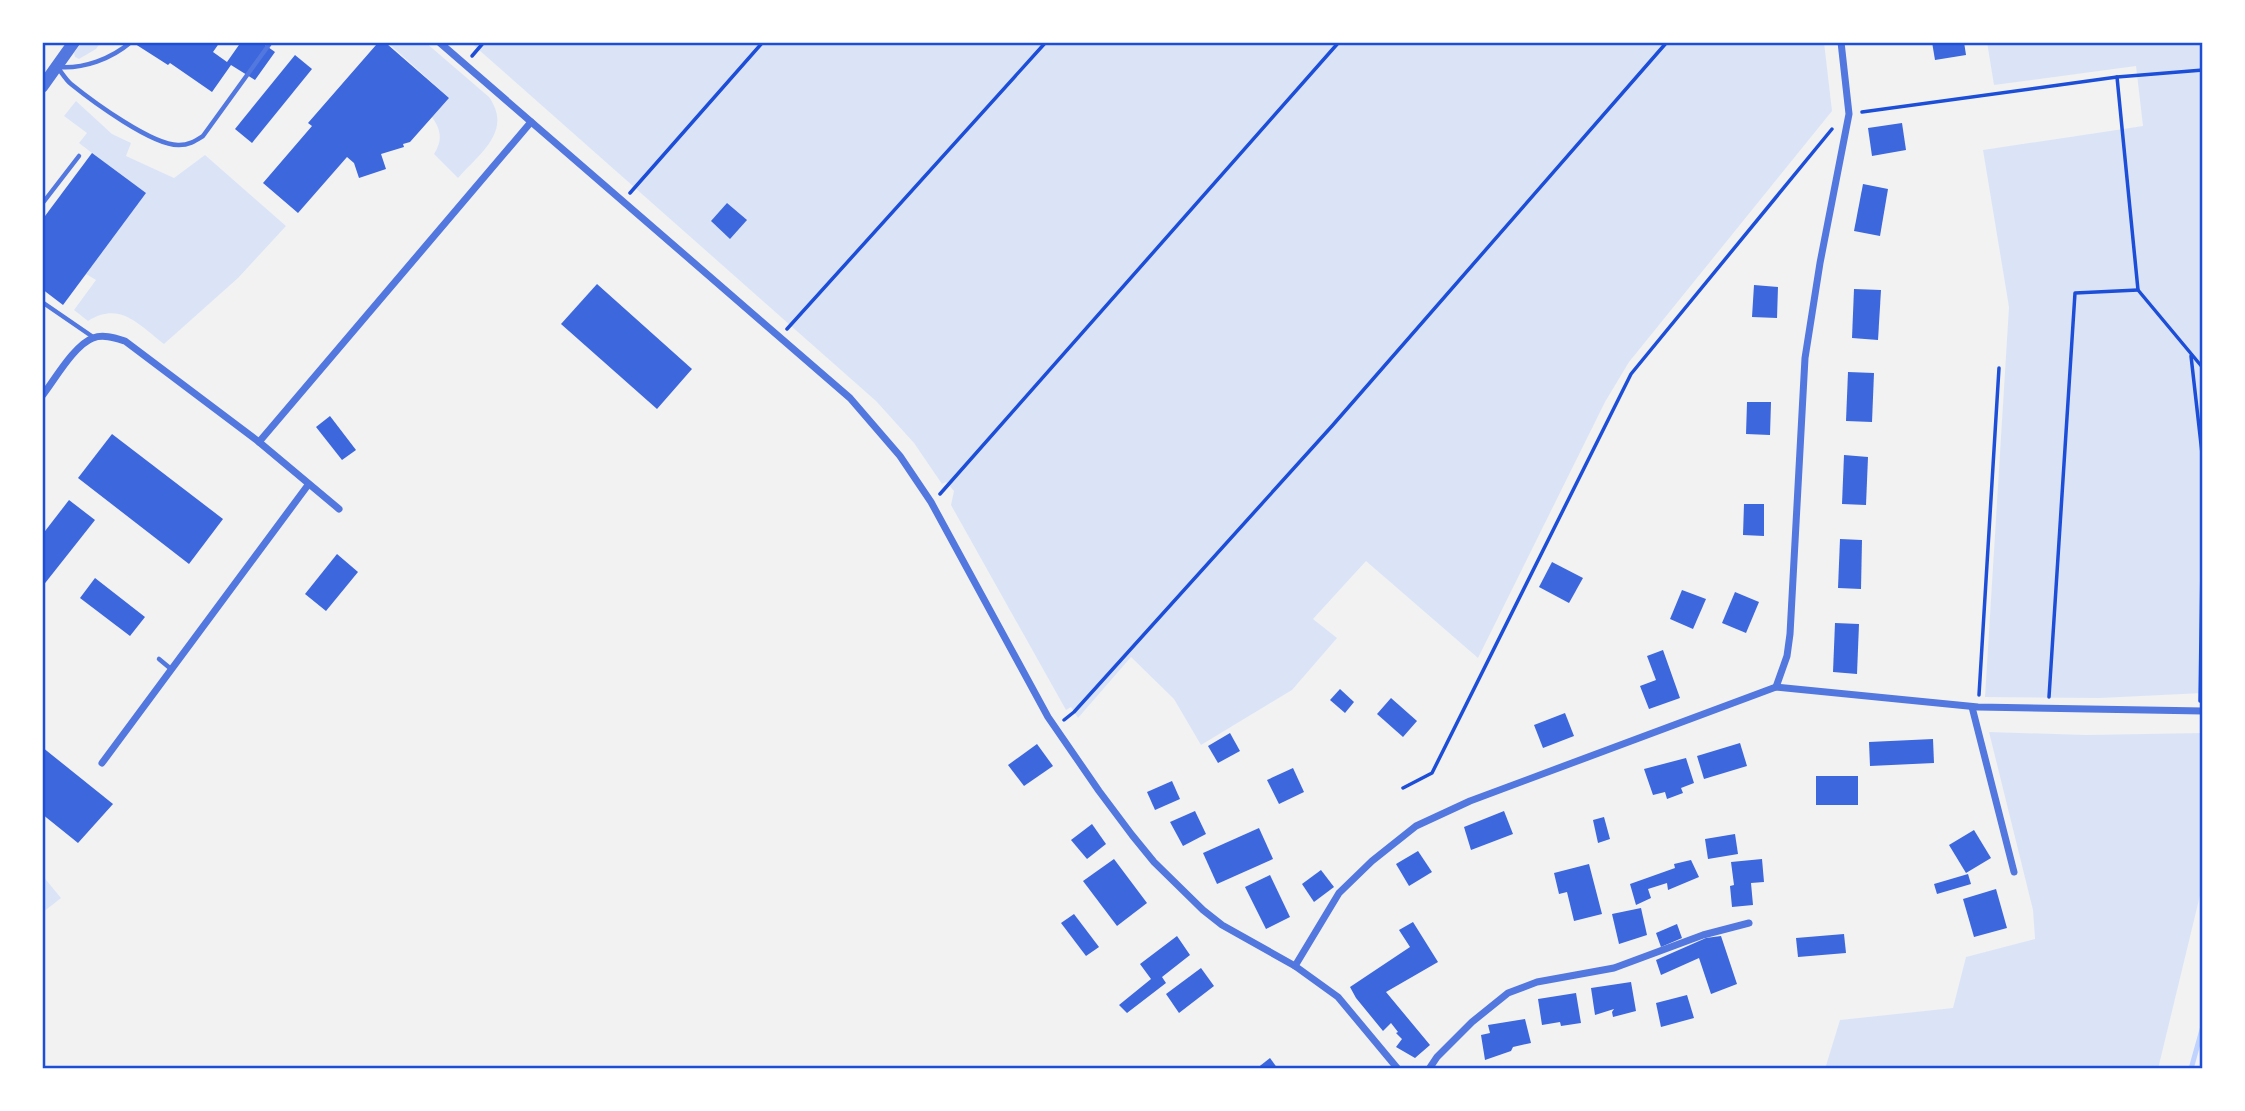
<svg xmlns="http://www.w3.org/2000/svg" width="2245" height="1111" viewBox="0 0 2245 1111" font-family="Georgia,serif">
	<style>
		.green { fill: #dbe4f7 }
		.lines { fill: none; stroke-linecap: round; stroke-linejoin: round }
		.stream { stroke: #bfd3fe; stroke-width: 5 }
		.building { fill: #3d67dc }
		.path { stroke: #1d4ed8; stroke-width: 3.5 }
		.service { stroke: #5277de; stroke-width: 4.5 }
		.minor { stroke: #5277de; stroke-width: 7 }
		.tertiary { stroke: #5277de; stroke-width: 12 }
		.neatline { fill: none; stroke: #1d4ed8; stroke-width: 2.5 }
	</style>
	<rect width="100%" height="100%" fill="#f2f2f2"/>
	<g class="green">
		<polygon points="82,42 101,42 96,49 79,59 75,57 74,53"/>
		<path d="M387,42H425L489,97C513,131 480,153 458,178L434,154C443,140 441,130 432,117L449,98Z"/>
		<polygon points="470,42 1824,42 1832,111 1629,362 1605,402 1478,658 1366,561 1313,619 1337,638 1292,690 1201,745 1174,699 1131,657 1078,718 1071,707 1066,710 951,505 954,491 946,482 942,484 914,443 876,401"/>
		<polygon points="1987,42 2203,42 2203,693 2100,698 1985,697 2009,307 1983,150 2143,126 2136,66 1994,85"/>
		<path d="M76,101L112,134L131,143L126,156L174,178L205,155L286,226L238,278L164,344C138,324 120,301 88,321L74,310L96,280L86,274L92,153L79,143L87,133L64,116Z"/>
		<polygon points="1989,732 2086,735 2203,733 2203,883 2158,1069 1825,1069 1840,1020 1953,1008 1966,957 2035,939 2033,910"/>
		<polygon points="42,875 61,898 42,913"/>
	</g>
	<g class="lines">
		<polyline class="stream" points="2191,1069 2203,1026"/>
	</g>
	<g class="building">
		<polygon points="132,42 220,42 213,52 227,62 241,42 261,42 275,52 255,80 231,65 212,92 170,63 168,65"/>
		<polygon points="1932,42 1964,42 1966,55 1935,60"/>
		<polygon points="387,44 449,98 410,142 403,144 404,147 381,154 386,169 359,178 354,163 347,157 298,213 263,183 312,126 308,123 376,45"/>
		<polygon points="295,55 312,69 252,143 235,129"/>
		<polygon points="1902,123 1906,150 1872,156 1868,128"/>
		<polygon points="92,153 146,193 63,305 42,289 42,220"/>
		<polygon points="1863,184 1888,189 1880,236 1854,231"/>
		<polygon points="727,203 747,220 730,239 711,221"/>
		<polygon points="597,284 692,369 657,409 561,324"/>
		<polygon points="1754,285 1778,287 1777,318 1752,317"/>
		<polygon points="1854,289 1881,290 1878,340 1852,338"/>
		<polygon points="1848,372 1874,373 1872,422 1846,421"/>
		<polygon points="1747,402 1771,402 1770,435 1746,434"/>
		<polygon points="330,416 356,450 342,460 316,427"/>
		<polygon points="112,434 223,519 189,564 78,478"/>
		<polygon points="1844,455 1868,457 1866,505 1842,504"/>
		<polygon points="69,500 95,520 42,587 42,535"/>
		<polygon points="1744,504 1764,504 1764,536 1743,535"/>
		<polygon points="1840,539 1862,540 1861,589 1838,588"/>
		<polygon points="337,554 358,572 326,611 305,594"/>
		<polygon points="1552,562 1583,578 1569,603 1539,587"/>
		<polygon points="95,578 145,617 130,636 80,598"/>
		<polygon points="1682,590 1706,599 1693,629 1670,619"/>
		<polygon points="1735,592 1759,602 1746,633 1722,623"/>
		<polygon points="1835,623 1859,624 1857,674 1833,672"/>
		<polygon points="1663,650 1680,698 1649,709 1640,686 1656,680 1647,656"/>
		<polygon points="1340,689 1354,702 1345,713 1330,700"/>
		<polygon points="1391,698 1417,721 1403,737 1377,714"/>
		<polygon points="1565,713 1574,736 1543,748 1534,725"/>
		<polygon points="1230,733 1240,751 1218,763 1208,746"/>
		<polygon points="1933,739 1934,763 1870,766 1869,742"/>
		<polygon points="1740,743 1747,766 1704,779 1697,756"/>
		<polygon points="1037,744 1053,766 1024,786 1008,765"/>
		<polygon points="42,747 113,804 78,843 42,814"/>
		<polygon points="1686,758 1694,783 1681,788 1683,793 1667,799 1665,792 1653,795 1644,769"/>
		<polygon points="1293,768 1304,792 1279,804 1267,780"/>
		<rect x="1816" y="776" width="42" height="29"/>
		<polygon points="1172,781 1180,799 1155,810 1147,792"/>
		<polygon points="1195,811 1206,834 1183,846 1170,822"/>
		<polygon points="1504,811 1513,834 1471,850 1464,827"/>
		<polygon points="1604,817 1610,839 1598,843 1593,820"/>
		<polygon points="1092,824 1106,844 1087,859 1071,840"/>
		<polygon points="1259,828 1273,859 1217,884 1203,853"/>
		<polygon points="1974,830 1991,858 1966,873 1949,845"/>
		<polygon points="1735,834 1738,854 1708,859 1705,839"/>
		<polygon points="1418,851 1432,872 1409,886 1396,864"/>
		<polygon points="1114,859 1147,903 1117,926 1083,881"/>
		<polygon points="1762,859 1764,882 1751,883 1753,905 1732,907 1730,886 1734,885 1731,862"/>
		<polygon points="1691,860 1699,877 1668,890 1667,883 1648,889 1651,898 1636,905 1630,884 1675,868 1674,864"/>
		<polygon points="1589,864 1602,914 1574,921 1567,892 1559,894 1554,873"/>
		<polygon points="1321,870 1334,887 1314,902 1302,884"/>
		<polygon points="1968,874 1971,884 1937,894 1934,884"/>
		<polygon points="1270,875 1290,917 1266,929 1245,887"/>
		<polygon points="1996,889 2007,928 1974,937 1963,899"/>
		<polygon points="1641,908 1647,935 1619,944 1612,914"/>
		<polygon points="1074,914 1099,947 1086,956 1061,923"/>
		<polygon points="1413,922 1438,962 1386,992 1430,1045 1415,1058 1396,1047 1402,1039 1396,1033 1398,1032 1391,1023 1383,1031 1356,998 1350,987 1410,947 1399,930"/>
		<polygon points="1677,924 1682,938 1661,947 1656,933"/>
		<polygon points="1844,934 1846,953 1798,957 1796,938"/>
		<polygon points="1177,936 1190,955 1162,977 1166,983 1127,1013 1119,1005 1151,979 1140,964"/>
		<polygon points="1721,936 1737,984 1711,994 1699,958 1661,975 1656,960 1706,938"/>
		<polygon points="1201,968 1214,986 1179,1013 1166,994"/>
		<polygon points="1631,982 1636,1011 1613,1017 1612,1012 1614,1009 1595,1015 1591,988"/>
		<polygon points="1576,993 1581,1023 1561,1026 1560,1022 1542,1025 1538,999"/>
		<polygon points="1687,995 1694,1018 1661,1027 1656,1003"/>
		<polygon points="1525,1019 1531,1043 1513,1047 1511,1051 1485,1060 1481,1035 1490,1033 1488,1025"/>
		<polygon points="1270,1058 1278,1069 1256,1069"/>
	</g>
	<g class="lines">
		<g class="path">
			<polyline points="472,56 484,42"/>
			<polyline points="2117,77 2203,70"/>
			<polyline points="1862,112 2117,77 2138,290 2203,368"/>
			<polyline points="630,193 763,42"/>
			<polyline points="787,329 1046,42"/>
			<polyline points="2191,356 2203,462"/>
			<polyline points="940,494 1339,42"/>
			<polyline points="1979,695 1999,368"/>
			<polyline points="2049,697 2075,293 2138,290"/>
			<polyline points="2200,701 2203,497"/>
			<polyline points="1064,720 1074,712 1332,426 1667,42"/>
			<polyline points="1403,788 1432,773 1631,374 1832,129"/>
		</g>
		<g class="service">
			<path d="M58,67C84,69 111,59 131,42"/>
			<path d="M58,68C62,73 66,80 71,84C92,101 153,146 179,145C189,145 195,141 203,136L271,42"/>
			<polyline points="42,204 79,156"/>
			<polyline points="42,302 93,337"/>
			<polyline points="159,659 171,669"/>
		</g>
		<g class="minor">
			<polyline points="439,42 850,398 900,456 931,502 1048,717 1099,791 1132,835 1154,862 1203,910 1222,925 1295,966 1338,997 1398,1069"/>
			<path d="M42,396C54,381 74,345 93,338C103,334 115,338 125,341L259,442L339,509"/>
			<polyline points="259,442 531,122"/>
			<polyline points="1776,687 1978,707 2203,711"/>
			<polyline points="1972,707 2014,872"/>
			<polyline points="102,763 308,485"/>
			<polyline points="1295,966 1339,893 1372,861 1416,826 1470,801 1776,687 1787,656 1790,634 1805,358 1820,263 1849,114 1841,42"/>
			<polyline points="1429,1069 1437,1057 1472,1022 1508,993 1537,982 1614,968 1703,935 1749,923"/>
		</g>
		<polyline class="tertiary" points="42,87 74,42"/>
	</g>
	<rect width="2245" height="1111" fill="none" stroke="#ffffff" stroke-width="88"/>
	<rect x="44" y="44" width="2157" height="1023" class="neatline"/>
</svg>
